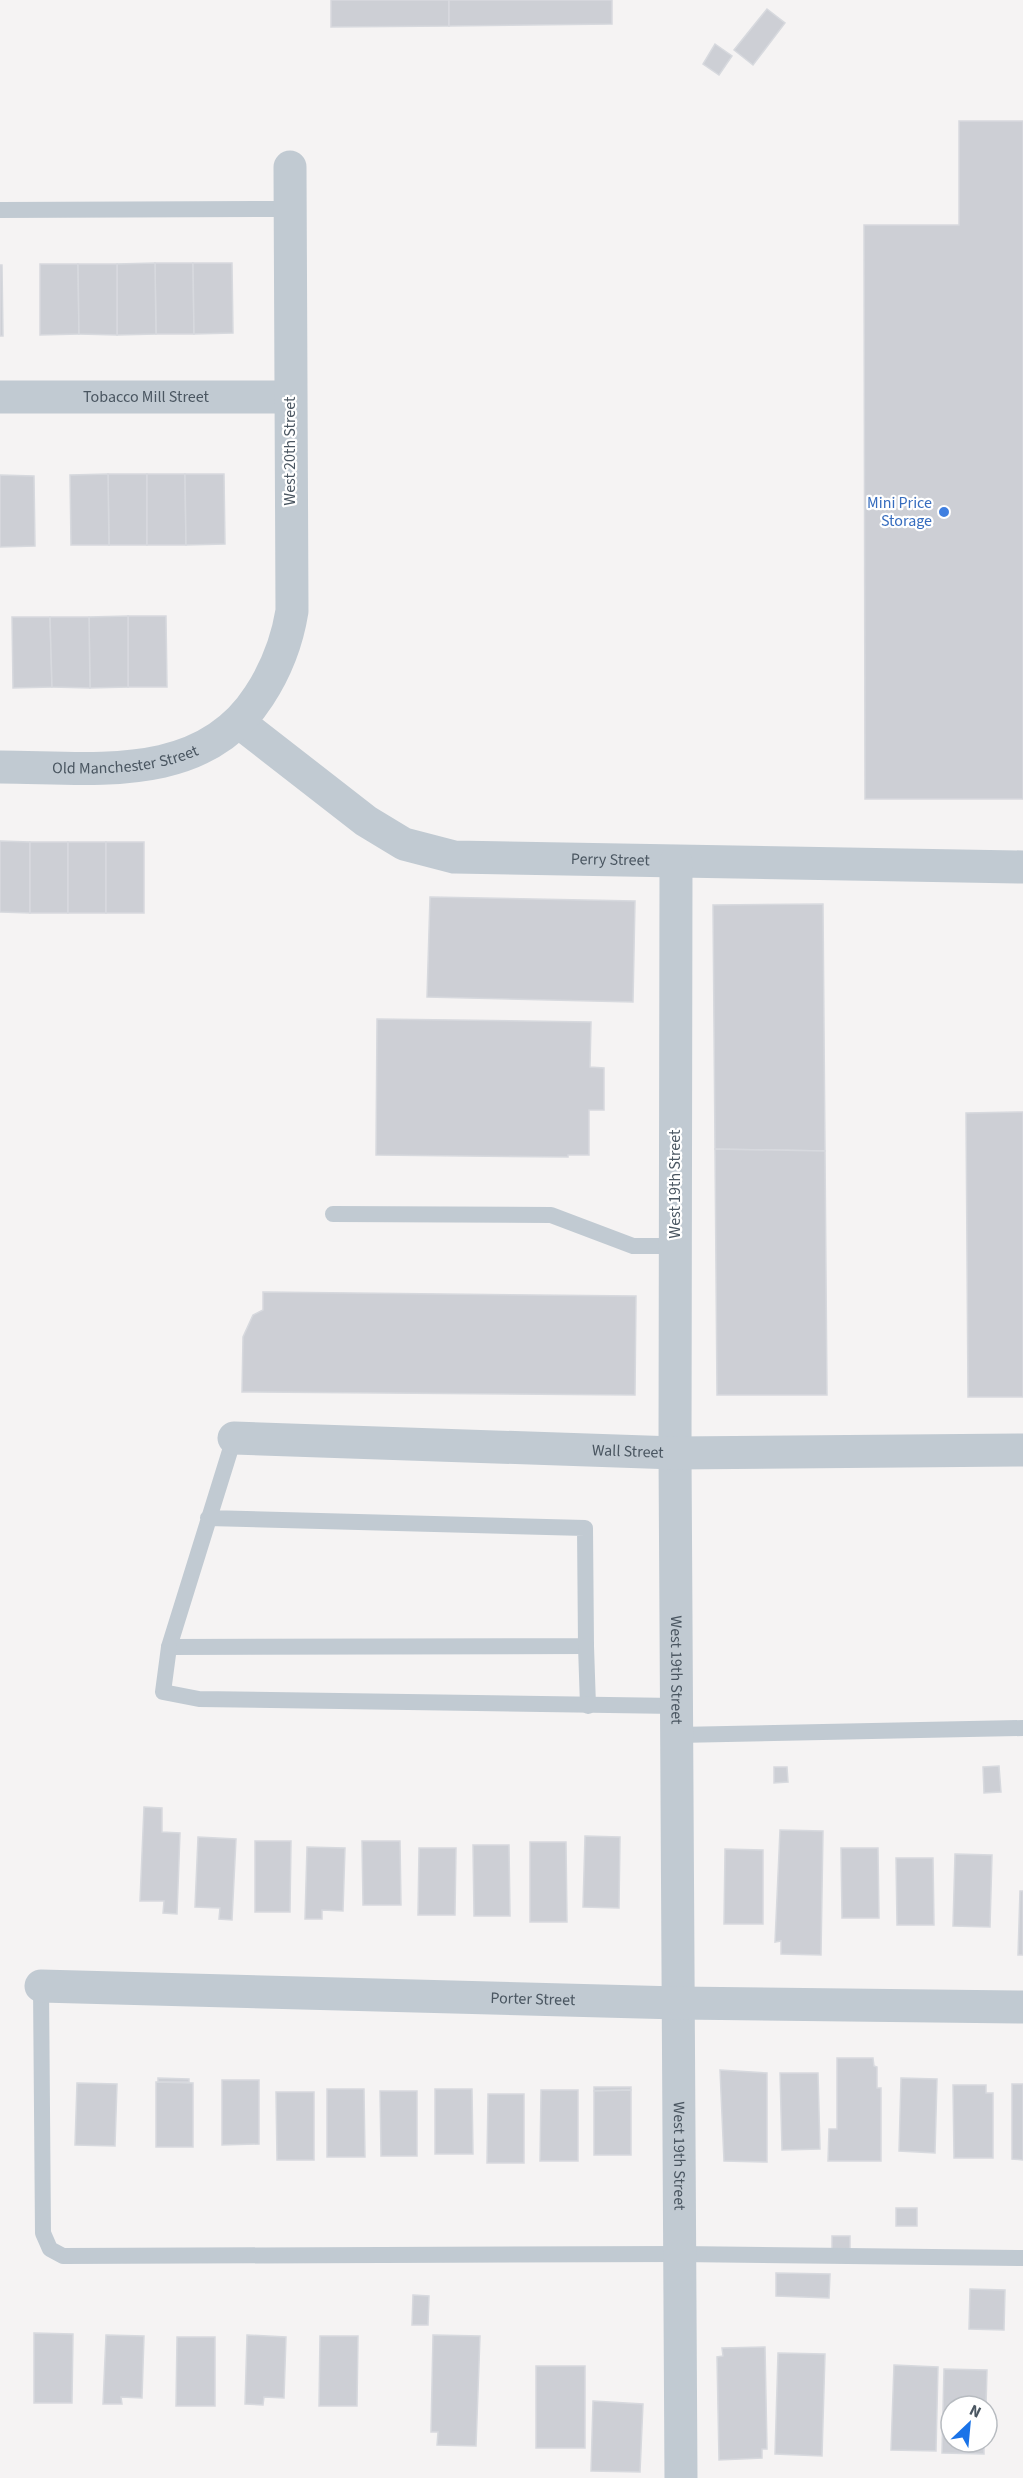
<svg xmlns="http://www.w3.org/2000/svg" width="1023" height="2478" viewBox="0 0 1023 2478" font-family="'Source Sans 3',sans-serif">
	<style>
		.building { fill: #cdcfd5; stroke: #d7d9de; stroke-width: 1.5 }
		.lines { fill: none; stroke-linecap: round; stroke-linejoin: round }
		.lane { stroke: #c1cad2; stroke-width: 16 }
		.street { stroke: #c1cad2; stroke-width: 33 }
		.shop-dot { fill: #3f7fe0; stroke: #fff; stroke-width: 2 }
		.labels { text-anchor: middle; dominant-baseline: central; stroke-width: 4.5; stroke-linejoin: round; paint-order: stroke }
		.street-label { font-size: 16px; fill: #4a5661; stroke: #fff }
		.shop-label { font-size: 16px; fill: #366cbe; stroke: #fff; text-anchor: end }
	</style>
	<rect width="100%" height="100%" fill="#f5f3f3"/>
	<g class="building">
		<polygon points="331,0 449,0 449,26 331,27"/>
		<polygon points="449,0 612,0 612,24 449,26"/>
		<polygon points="767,9 785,23 753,65 734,50"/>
		<polygon points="715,44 732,56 719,75 703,64"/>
		<polygon points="959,121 1023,121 1023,799 865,799 864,225 959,225"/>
		<polygon points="155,263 193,263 194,334 156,334"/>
		<polygon points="155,263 156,334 117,335 117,264"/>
		<polygon points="193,263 232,263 233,333 194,334"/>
		<polygon points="40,264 78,264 79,334 40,335"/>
		<polygon points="78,264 117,264 117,335 79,334"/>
		<polygon points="0,265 2,265 3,336 0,336"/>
		<polygon points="108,474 147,474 147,545 109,545"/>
		<polygon points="108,474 109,545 71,545 70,475"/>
		<polygon points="147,474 185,474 186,545 147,545"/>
		<polygon points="185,474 224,474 225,544 186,545"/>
		<polygon points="0,475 34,476 35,546 0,547"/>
		<polygon points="128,616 166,616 167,687 128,687"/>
		<polygon points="128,616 128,687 90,688 89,617"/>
		<polygon points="12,617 50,617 52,687 13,688"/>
		<polygon points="50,617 89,617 90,688 52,687"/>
		<polygon points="0,841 30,842 30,913 0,912"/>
		<rect x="30" y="842" width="38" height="71"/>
		<rect x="68" y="842" width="38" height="71"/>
		<rect x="106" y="842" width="38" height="71"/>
		<polygon points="430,897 635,901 633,1002 427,997"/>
		<polygon points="823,904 825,1151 715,1149 713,905"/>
		<polygon points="377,1019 591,1022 590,1067 604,1068 604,1110 589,1110 589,1155 568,1155 568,1157 376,1155"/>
		<polygon points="1023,1112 1023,1397 968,1397 966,1113"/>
		<polygon points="715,1149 825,1151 827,1395 717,1395"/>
		<polygon points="263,1292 636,1296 635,1395 242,1392 243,1337 253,1315 263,1310"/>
		<polygon points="999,1766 1001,1792 984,1793 983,1767"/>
		<polygon points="774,1767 787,1767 788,1782 774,1783"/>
		<polygon points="144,1807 162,1808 162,1832 180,1833 177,1914 163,1913 164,1901 140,1901"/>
		<polygon points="780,1830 823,1831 821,1955 781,1954 781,1941 775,1942"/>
		<polygon points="585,1836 620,1837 619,1908 583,1907"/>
		<polygon points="198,1837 236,1839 232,1920 219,1919 220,1908 195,1907"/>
		<polygon points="255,1841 291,1841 290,1912 255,1912"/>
		<polygon points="362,1841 400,1841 401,1905 363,1905"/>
		<polygon points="530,1842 566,1842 567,1922 530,1922"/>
		<polygon points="473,1845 509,1845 510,1916 474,1916"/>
		<polygon points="307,1847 345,1848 343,1911 322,1910 322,1919 305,1919"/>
		<polygon points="419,1848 456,1848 455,1915 418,1915"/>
		<polygon points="841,1848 878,1848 879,1918 842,1918"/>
		<polygon points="725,1849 763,1850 763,1924 724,1924"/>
		<polygon points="955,1854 992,1855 990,1927 953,1926"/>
		<polygon points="896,1858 933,1858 934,1925 897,1925"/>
		<polygon points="1020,1891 1023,1891 1023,1955 1018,1955"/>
		<polygon points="837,2058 873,2058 874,2066 877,2067 877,2088 881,2088 881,2161 828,2161 829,2129 837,2129"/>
		<polygon points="720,2070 767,2073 767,2162 724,2161"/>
		<polygon points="780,2073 818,2073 820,2149 782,2150"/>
		<polygon points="158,2078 189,2079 189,2082 158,2082"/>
		<polygon points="901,2078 937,2079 935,2153 899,2151"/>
		<polygon points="222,2080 259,2080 259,2144 222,2145"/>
		<polygon points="156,2082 193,2083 193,2147 156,2147"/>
		<polygon points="77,2083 117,2084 115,2146 75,2145"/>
		<polygon points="1012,2084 1023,2084 1023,2160 1012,2159"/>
		<polygon points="953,2085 986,2085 986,2093 993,2093 993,2158 954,2158"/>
		<polygon points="594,2087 631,2087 631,2090 594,2091"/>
		<polygon points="327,2089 364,2089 365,2157 327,2157"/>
		<polygon points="435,2089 472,2089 473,2154 435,2154"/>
		<polygon points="541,2090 578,2090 578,2161 540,2161"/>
		<polygon points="631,2090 631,2155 594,2155 594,2091"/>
		<polygon points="380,2091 417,2091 417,2156 381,2156"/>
		<polygon points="276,2092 314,2092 314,2160 277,2160"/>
		<polygon points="488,2094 524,2094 524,2163 487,2163"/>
		<rect x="896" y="2208" width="21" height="18"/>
		<rect x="832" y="2236" width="18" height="14"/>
		<polygon points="776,2273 830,2274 829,2298 776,2296"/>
		<polygon points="970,2289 1005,2290 1004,2330 969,2329"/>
		<polygon points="413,2295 429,2296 428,2325 412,2325"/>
		<polygon points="34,2333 73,2334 72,2403 34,2403"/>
		<polygon points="106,2335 144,2336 142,2398 121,2397 122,2404 103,2404"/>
		<polygon points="247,2335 286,2337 284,2398 264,2397 263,2405 245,2404"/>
		<polygon points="433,2335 480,2336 476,2446 437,2445 438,2432 431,2432"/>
		<polygon points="320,2336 358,2336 357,2406 319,2406"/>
		<polygon points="177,2337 215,2337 215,2406 176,2406"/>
		<polygon points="765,2347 767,2449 762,2449 762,2458 719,2460 717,2357 723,2356 722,2348"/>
		<polygon points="778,2353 825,2354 822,2456 775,2454"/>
		<polygon points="894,2365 938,2367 936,2451 891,2450"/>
		<rect x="536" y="2366" width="49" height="82"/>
		<polygon points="944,2369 987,2370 986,2406 951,2406 951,2442 984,2442 984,2454 942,2453"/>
		<polygon points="593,2401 643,2404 640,2472 591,2471"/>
	</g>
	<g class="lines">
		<g class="lane">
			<polyline points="0,210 290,209"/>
			<polyline points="333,1214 551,1215 633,1246 675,1246"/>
			<polyline points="208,1518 585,1528 586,1646 169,1647 234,1438"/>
			<polyline points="586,1646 588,1706"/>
			<polyline points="169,1647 163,1692 199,1699 676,1706"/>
			<polyline points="677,1735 1023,1728"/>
			<polyline points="41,1986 43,2233 50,2249 63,2256 679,2254 1023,2258"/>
		</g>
		<g class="street">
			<path id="s1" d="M0,397H290"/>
			<path id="s2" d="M240,723L366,821L404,844L454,857L1023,867"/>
			<path id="s3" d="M0,767C92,767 202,785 259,696C276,670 287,642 292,611L290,167"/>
			<path id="s4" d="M676,862L675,1453L681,2478"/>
			<path id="s5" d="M234,1438L675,1453L1023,1450"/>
			<path id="s6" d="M41,1986L678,2003L1023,2007"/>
		</g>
	</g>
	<circle class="shop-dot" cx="944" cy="512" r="6"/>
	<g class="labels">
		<g class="street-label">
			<text stroke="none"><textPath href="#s1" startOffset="146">Tobacco Mill Street</textPath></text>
			<text transform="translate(290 451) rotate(-90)">West 20th Street</text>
			<text stroke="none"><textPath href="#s3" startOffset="126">Old Manchester Street</textPath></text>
			<text stroke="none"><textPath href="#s2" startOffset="412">Perry Street</textPath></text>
			<text transform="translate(675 1184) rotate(-90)">West 19th Street</text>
			<text stroke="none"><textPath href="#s5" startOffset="394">Wall Street</textPath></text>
			<text stroke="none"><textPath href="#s4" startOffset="808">West 19th Street</textPath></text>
			<text stroke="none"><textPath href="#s6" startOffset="492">Porter Street</textPath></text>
			<text stroke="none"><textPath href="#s4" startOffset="1294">West 19th Street</textPath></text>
		</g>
		<g class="shop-label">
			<text x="932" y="503">Mini Price<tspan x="932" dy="18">Storage</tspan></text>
		</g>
	</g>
	<g transform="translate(969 2424) rotate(26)"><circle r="28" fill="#ffffff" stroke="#b7bbc0" stroke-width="1.5"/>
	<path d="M0-4.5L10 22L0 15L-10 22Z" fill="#1a73e8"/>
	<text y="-9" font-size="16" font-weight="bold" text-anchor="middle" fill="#4a5661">N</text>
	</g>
</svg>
